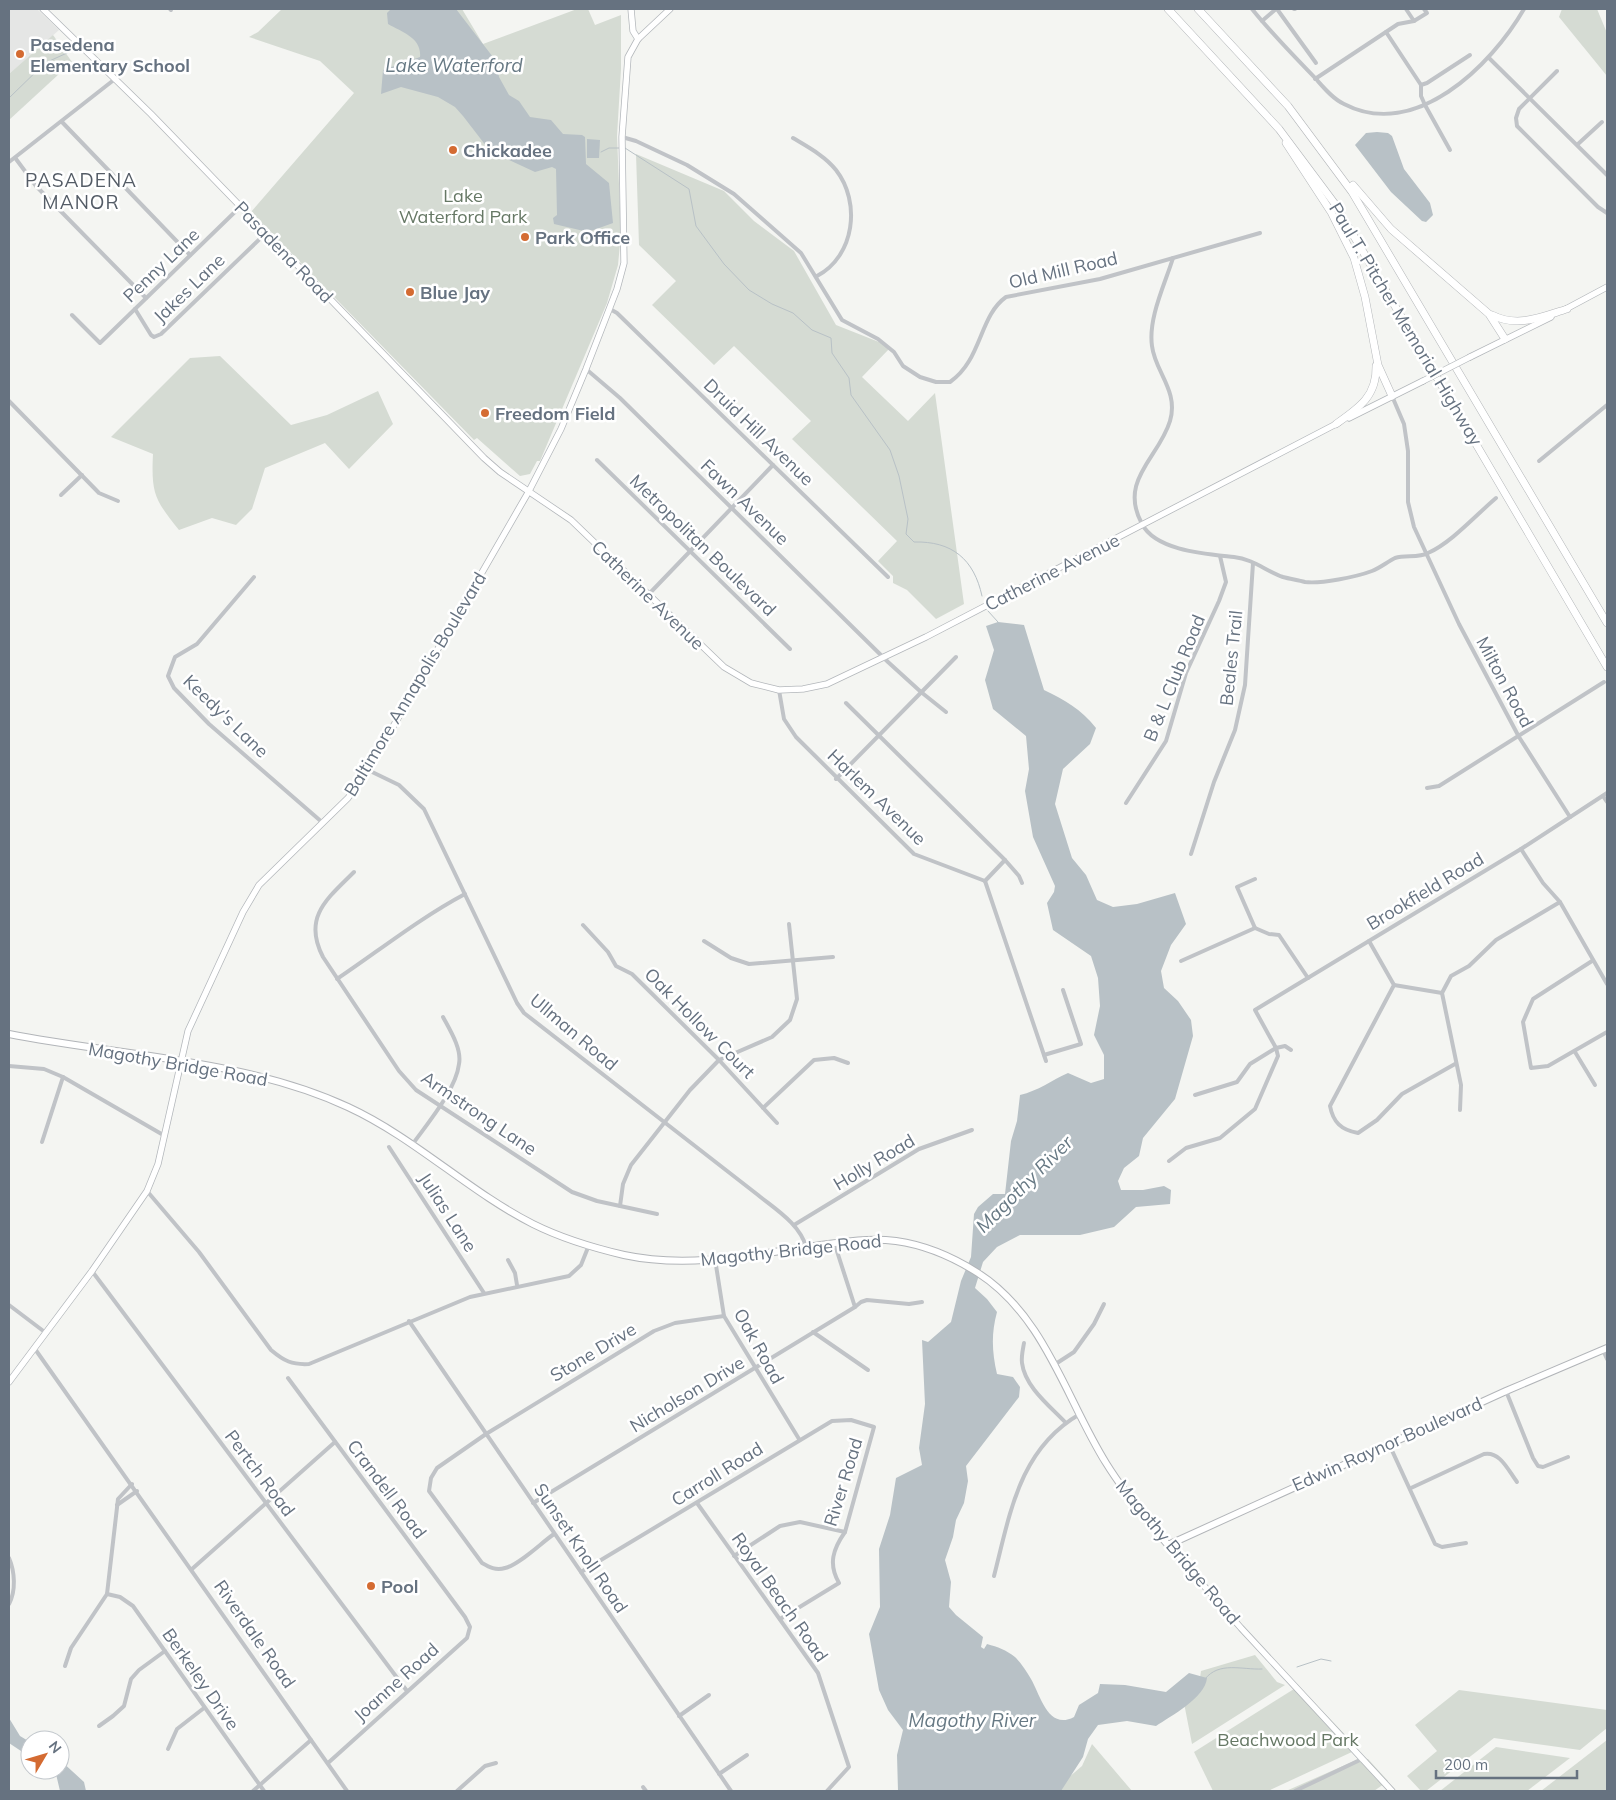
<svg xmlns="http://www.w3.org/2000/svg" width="1616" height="1800" viewBox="0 0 1616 1800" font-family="Mulish,sans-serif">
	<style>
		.built { fill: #e5e6e5 }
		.green { fill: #d5dbd3 }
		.water { fill: #b8c1c6 }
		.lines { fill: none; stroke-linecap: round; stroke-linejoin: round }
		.stream { stroke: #b8c1c6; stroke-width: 1 }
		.secondary-casing { stroke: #b3b7bb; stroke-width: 7 }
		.primary-casing { stroke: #b2b5b9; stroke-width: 8 }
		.highway-casing { stroke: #b3b6b9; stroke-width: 8 }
		.street { stroke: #c0c3c7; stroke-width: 4 }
		.secondary { stroke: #fff; stroke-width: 5.5 }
		.primary { stroke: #fff; stroke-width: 6 }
		.highway { stroke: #fff; stroke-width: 7 }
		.secondary-bridge-casing { stroke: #b3b7bb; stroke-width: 7; stroke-linecap: butt }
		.secondary-bridge { stroke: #fff; stroke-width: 5.5 }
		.poi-dot { fill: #d46b32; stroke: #fff; stroke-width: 2 }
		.labels { text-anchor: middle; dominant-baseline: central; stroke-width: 5; stroke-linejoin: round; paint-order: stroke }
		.poi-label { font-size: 18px; font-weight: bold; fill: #667280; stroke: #fff; text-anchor: start }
		.park-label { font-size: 18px; fill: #667865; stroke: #fff }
		.street-label { font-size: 18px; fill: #667280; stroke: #fff }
		.water-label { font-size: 19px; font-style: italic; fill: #677984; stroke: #fff }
		.neighbourhood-label { font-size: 19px; letter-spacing: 1px; fill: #545c66; stroke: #fff }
	</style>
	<rect width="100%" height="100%" fill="#f4f5f2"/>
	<polygon class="built" points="9,9 37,9 59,30 9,74"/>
	<g class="green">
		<polygon points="282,9 462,9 483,44 577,9 588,9 595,25 621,15 621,69 617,136 621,233 618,265 607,303 540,461 537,461 530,474 520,476 477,438 474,440 251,212 354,93 320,61 249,37 258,32"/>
		<polygon points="1562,9 1597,9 1607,33 1607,76 1559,17"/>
		<polygon points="53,35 72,62 9,120 9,74"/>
		<polygon points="636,154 724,191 754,221 794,251 836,325 884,344 889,349 862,377 908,421 935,393 964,604 936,619 907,590 893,583 893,576 878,561 897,541 792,439 811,421 734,346 714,365 652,305 676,281 639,245"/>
		<path d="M220,356L291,425L327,415L378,391L393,424L349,469L325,443L265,468L252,509L236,525L212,518L179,530C155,500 151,494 153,454L111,437L190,358Z"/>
		<polygon points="1255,1655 1277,1682 1285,1685 1192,1744 1183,1698 1198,1692 1201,1671"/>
		<polygon points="1294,1689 1305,1693 1354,1744 1354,1751 1268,1791 1213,1791 1194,1752"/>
		<polygon points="1459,1690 1607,1710 1607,1728 1580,1750 1494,1738 1426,1791 1421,1791 1407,1776 1437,1751 1415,1725"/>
		<polygon points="1607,1740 1607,1791 1541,1791"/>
		<polygon points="1092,1744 1132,1791 1053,1791 1082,1766"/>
		<polygon points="1496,1747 1570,1758 1527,1791 1440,1791"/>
		<polygon points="1361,1758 1368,1759 1388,1781 1374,1791 1286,1791"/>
	</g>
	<g class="water">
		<path d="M391,9H456L496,61L499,77L509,95L519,101L530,117L551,120L563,134L582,135L585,137L586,164L609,183L613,223L588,232L554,224L553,218L557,215L556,169L552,167L535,172L490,151L463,116L455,107L438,97L401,87L381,94L383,70L420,57C422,38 402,32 388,24L387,13Z"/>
		<polygon points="1377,132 1388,133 1392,136 1404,169 1430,203 1433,215 1426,222 1422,221 1391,192 1355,145 1366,133"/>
		<polygon points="587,139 600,140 599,158 587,158"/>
		<path d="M998,622L1024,625L1044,690C1065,700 1081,709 1096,728L1090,744L1063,769L1055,804L1072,858L1086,875L1097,900L1113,907L1137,904L1175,893L1186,924L1171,945L1161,971L1164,988L1178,1001L1191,1020L1193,1036L1175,1099L1143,1138L1139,1156L1124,1168L1118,1181L1121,1190H1143L1164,1186L1171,1190L1170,1204L1136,1207L1114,1227L1080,1235H1020L997,1247L983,1262L975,1288L987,1299L997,1312C991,1334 992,1352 997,1374L1013,1377L1020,1387L1019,1397L966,1466L968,1481L964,1503L956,1520L953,1537L945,1560L951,1582L949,1607L956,1615L983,1637L981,1647L984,1649L987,1644C998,1647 1006,1650 1015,1657C1021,1663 1027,1672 1031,1679C1040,1694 1048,1731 1074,1717L1079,1705L1098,1693L1100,1684L1125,1685L1166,1692L1189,1673L1207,1678C1205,1698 1171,1716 1156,1726L1127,1721L1098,1725L1088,1739L1083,1757L1061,1791H898L897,1755L903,1730L888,1710L879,1690L869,1634L880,1607L879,1549L890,1515L896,1478L922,1465L919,1448L925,1404L922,1340L928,1342L951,1322L961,1281L971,1257L974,1214L978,1207L993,1194H1005L1011,1141L1017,1121L1020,1095C1038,1091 1052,1080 1068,1073L1091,1083L1104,1079V1055L1094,1035L1100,1006L1098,978L1091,956L1053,930L1047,903L1054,892L1055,886L1033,837L1025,791L1029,769L1026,736L993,709L985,680L994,650L986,626Z"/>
		<polygon points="9,1718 20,1736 30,1742 30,1757 9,1743"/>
		<polygon points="60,1760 84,1782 86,1791 60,1791 56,1774 50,1770 60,1770"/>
	</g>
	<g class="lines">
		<g class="stream">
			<polyline points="9,98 45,63 78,48"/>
			<path d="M625,148L689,189L696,226L724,264L749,290L772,304L793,313L812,330L831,338L832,353L849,378L851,395L890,450L899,476L908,519L906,534L914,542C952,541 974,559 982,596"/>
			<polyline points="601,152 609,148 619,148"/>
			<polyline points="988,611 998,622"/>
			<polyline points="1297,1667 1321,1659 1331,1661"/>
			<path d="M1205,1679C1219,1661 1242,1670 1262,1669"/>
		</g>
		<g class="secondary-casing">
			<g id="secondary">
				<polyline points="43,9 151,114 484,458 500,472 571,520 724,667 751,683 779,690 803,689 827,684 926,637 1338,423"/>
				<polyline points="631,9 633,31 638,39"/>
				<polyline points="1564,310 1607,287"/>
				<polyline points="1470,357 1551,317"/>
				<polyline points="1349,418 1423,381"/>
				<polyline points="9,1382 92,1271 147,1191 158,1164 188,1031 243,912 259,885 348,798 368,770 529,491 561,429 586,369 617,289 624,263 622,137 628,57 638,39 670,9"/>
				<polyline points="1168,1545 1241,1628 1392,1791"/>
			</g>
		</g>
		<g class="primary-casing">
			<path id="primary" d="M9,1034C121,1056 244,1059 348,1107C415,1138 468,1191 533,1224C561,1238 594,1248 624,1255C684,1268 748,1256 807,1247C836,1243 866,1237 896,1241C925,1245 953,1257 978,1273C1045,1316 1066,1399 1106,1463C1124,1492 1146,1519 1168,1545L1506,1391L1607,1348"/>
		</g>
		<g class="highway-casing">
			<g id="highway">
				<polyline points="1168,9 1279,129 1335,204 1607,667"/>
				<polyline points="1198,9 1288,106 1352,192 1607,623"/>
				<polyline points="1286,143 1331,212 1354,258 1365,297 1378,365 1392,396"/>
				<polyline points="1353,185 1391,229 1489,314 1505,339"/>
				<path d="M1492,315C1518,328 1541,317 1567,309"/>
				<path d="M1336,424C1359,408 1377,396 1376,366"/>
			</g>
		</g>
		<g class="street">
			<polyline points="170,9 171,10"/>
			<path d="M1252,9C1272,34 1294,56 1316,79C1324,88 1333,99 1344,104C1415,141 1491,66 1524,9"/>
			<polyline points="1277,9 1316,63"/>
			<polyline points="1294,9 1295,9"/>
			<polyline points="1406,9 1414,21 1427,13 1424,9"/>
			<polyline points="1262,21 1276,9"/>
			<polyline points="1386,32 1421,85 1421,96 1425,105 1450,150"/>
			<polyline points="1489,58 1607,175"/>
			<polyline points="1557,71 1519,109 1516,118 1517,126 1598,207 1607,213"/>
			<polyline points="1315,79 1398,24 1414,21"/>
			<polyline points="1421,85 1427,83 1470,55"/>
			<polyline points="62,122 190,255"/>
			<path d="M622,137L636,141L687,165L734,194L801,253L842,320L878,339L894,352L903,366L920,377L936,382H950C982,360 979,316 1006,297L1100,279L1260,233"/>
			<path d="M793,138C808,147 825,156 836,170C861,202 855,256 817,276"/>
			<polyline points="1578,144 1602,122"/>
			<polyline points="16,159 36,186 146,298"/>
			<polyline points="9,162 115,79"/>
			<path d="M1173,258C1165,284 1148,318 1152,346C1155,372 1179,391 1170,421C1159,458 1118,480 1142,524C1156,551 1207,554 1234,557C1253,559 1266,571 1283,577C1290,579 1298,580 1305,582C1321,584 1356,577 1372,571C1380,568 1387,562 1395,558C1406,555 1419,558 1428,553C1451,543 1476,515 1496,498"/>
			<polyline points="135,309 151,335 154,337 161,334 266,233"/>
			<polyline points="610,309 617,313 888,577"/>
			<polyline points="72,315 100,343 240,207"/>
			<polyline points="586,369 620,398 888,662 921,692 946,712"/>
			<polyline points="1392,396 1404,424 1408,451 1408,502 1414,527 1459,624 1519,737 1570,817"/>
			<polyline points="9,401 99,493 118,501"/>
			<polyline points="597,460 790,649"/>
			<polyline points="1539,461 1607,405"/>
			<polyline points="61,495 82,475"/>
			<polyline points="254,577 197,644 175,657 168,676 174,688 209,724 323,823"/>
			<polyline points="648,595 773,465"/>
			<polyline points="779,690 784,719 796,737 914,854 985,881"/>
			<polyline points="846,703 1005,860 1019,876 1022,883"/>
			<path d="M368,770L399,785L424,809L517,1003L524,1013L758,1195C775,1209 800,1224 806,1247"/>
			<polyline points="836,779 956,657"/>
			<polyline points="1427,788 1439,786 1604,682"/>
			<polyline points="1603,796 1607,802"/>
			<polyline points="1126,803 1166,741 1186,673 1219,601 1226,582 1220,556"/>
			<polyline points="1521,849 1543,883 1560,902 1607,984"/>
			<polyline points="1191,854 1214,782 1235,730 1245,685 1253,563"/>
			<path d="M354,872C328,898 302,917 323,957L399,1071L416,1090L572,1192L597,1201L657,1214"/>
			<polyline points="1255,879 1237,887 1255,928 1269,934 1279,935 1308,978"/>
			<polyline points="985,881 1046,1061"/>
			<polyline points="985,881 1005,860"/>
			<polyline points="583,925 608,952 616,966 632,974 719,1060 777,1123"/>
			<polyline points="704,941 731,958 749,964 833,957"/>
			<path d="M1369,941L1394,985L1330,1106C1333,1122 1341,1130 1358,1133L1377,1120L1402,1094L1455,1064"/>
			<polyline points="1181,961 1255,928"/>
			<polyline points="1592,961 1533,999 1523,1022 1531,1068 1548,1066 1607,1032"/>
			<path d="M337,979C380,950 420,918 465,894"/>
			<polyline points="1394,985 1442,993"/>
			<polyline points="1575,1052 1595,1085"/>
			<polyline points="1044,1055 1081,1044 1063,990"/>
			<polyline points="9,1066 44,1069 63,1077 165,1136"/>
			<polyline points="1195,1095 1237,1082 1250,1064 1276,1048 1285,1046 1291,1050"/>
			<polyline points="763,1108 814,1060 834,1058 848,1063"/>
			<polyline points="1460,1110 1461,1085 1442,993 1451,976 1469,966 1496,940 1560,902"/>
			<polyline points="42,1142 63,1077"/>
			<path d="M412,1145C427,1124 456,1090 459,1064C462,1049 450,1030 443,1017"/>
			<polyline points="389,1147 484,1293"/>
			<polyline points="1169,1161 1186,1148 1220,1138 1255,1109 1278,1056 1276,1048 1255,1010 1521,849 1607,793"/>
			<path d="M147,1191L199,1252L271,1350C284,1361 292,1365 309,1364L470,1297L569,1276L581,1265L589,1245"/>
			<polyline points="620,1206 623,1184 631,1165 690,1090 719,1060 772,1037 790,1020 797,999 789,924"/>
			<polyline points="794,1225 919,1149 972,1130"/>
			<polyline points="834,1242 855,1307 861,1302 867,1300 909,1304 922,1302"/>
			<polyline points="715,1259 724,1316 799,1439"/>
			<polyline points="508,1260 515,1273 517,1285"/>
			<polyline points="92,1271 407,1691"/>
			<polyline points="9,1305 46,1333"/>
			<polyline points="409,1321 731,1791"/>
			<polyline points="813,1332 868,1370"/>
			<path d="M1024,1343C1023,1349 1021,1357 1022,1363C1025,1387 1050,1406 1065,1422"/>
			<polyline points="35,1349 347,1791"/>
			<polyline points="1603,1350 1607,1359"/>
			<polyline points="1054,1365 1074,1352 1094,1324 1104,1304"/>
			<polyline points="288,1378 465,1617 470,1627 467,1638 328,1763"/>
			<polyline points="1506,1391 1533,1458 1538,1466 1543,1467 1568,1457"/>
			<polyline points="1389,1444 1435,1544 1442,1547 1466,1543"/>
			<path d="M1411,1488L1484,1454C1500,1451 1508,1470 1517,1482"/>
			<polyline points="533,1503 855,1307"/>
			<polyline points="697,1503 818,1673 849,1767 827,1791"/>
			<polyline points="117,1505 137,1491"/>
			<path d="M554,1534C541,1543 519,1565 505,1568C496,1571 489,1567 482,1563L429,1491L431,1478L437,1468L486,1434L654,1331L675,1323L724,1316"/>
			<polyline points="734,1556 780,1526 800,1522 845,1532"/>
			<path d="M9,1558C15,1572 16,1591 9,1604"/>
			<polyline points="192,1569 335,1442"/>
			<path d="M581,1572L832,1421L851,1420L874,1427L845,1532C833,1549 828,1564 839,1583L780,1619"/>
			<path d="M994,1576C1010,1514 1019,1449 1080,1414"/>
			<polyline points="107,1594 120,1597 133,1606 264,1791"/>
			<polyline points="65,1666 71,1648 107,1594 118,1499 132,1484"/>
			<polyline points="679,1716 709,1695"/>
			<polyline points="99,1726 113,1716 124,1706 131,1679 139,1670 165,1651"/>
			<polyline points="168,1749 177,1729 204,1708"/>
			<polyline points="719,1774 747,1755"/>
			<polyline points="643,1787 646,1791"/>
			<polyline points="253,1791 311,1740"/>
			<polyline points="457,1791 485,1766 496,1763"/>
			<polyline points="1295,1791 1362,1759"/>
		</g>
		<use href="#secondary" class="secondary"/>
		<use href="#primary" class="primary"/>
		<use href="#highway" class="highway"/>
		<g class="secondary-bridge-casing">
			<polyline id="secondary-bridge" points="1423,381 1470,357"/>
		</g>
		<use href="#secondary-bridge" class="secondary-bridge"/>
	</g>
	<g class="poi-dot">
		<circle cx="20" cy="54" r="5"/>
		<circle cx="453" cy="150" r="5"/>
		<circle cx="525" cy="237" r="5"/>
		<circle cx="410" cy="292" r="5"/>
		<circle cx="485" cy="413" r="5"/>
		<circle cx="371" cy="1586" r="5"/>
	</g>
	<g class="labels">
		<g class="poi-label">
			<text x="30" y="44">Pasedena<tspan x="30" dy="21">Elementary School</tspan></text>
			<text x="463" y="150">Chickadee</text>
			<text x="535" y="237">Park Office</text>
			<text x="420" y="292">Blue Jay</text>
			<text x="495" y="413">Freedom Field</text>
			<text x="381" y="1586">Pool</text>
		</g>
		<g class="park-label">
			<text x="463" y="195">Lake<tspan x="463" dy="21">Waterford Park</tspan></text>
			<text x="1288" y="1739">Beachwood Park</text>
		</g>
		<g class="street-label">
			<text transform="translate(284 252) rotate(46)">Pasadena Road</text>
			<text transform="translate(161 265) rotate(-44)">Penny Lane</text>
			<text transform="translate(1063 270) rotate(-13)">Old Mill Road</text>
			<text transform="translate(189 288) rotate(-44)">Jakes Lane</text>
			<text transform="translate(1406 324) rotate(59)">Paul T. Pitcher Memorial Highway</text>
			<text transform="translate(759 432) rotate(44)">Druid Hill Avenue</text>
			<text transform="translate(745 502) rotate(44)">Fawn Avenue</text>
			<text transform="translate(703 545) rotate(44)">Metropolitan Boulevard</text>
			<text transform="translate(1052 572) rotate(-27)">Catherine Avenue</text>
			<text transform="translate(648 595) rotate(44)">Catherine Avenue</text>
			<text transform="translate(1231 658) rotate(-84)">Beales Trail</text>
			<text transform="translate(1174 678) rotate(-68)">B &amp; L Club Road</text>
			<text transform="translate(1505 682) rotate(62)">Milton Road</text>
			<text transform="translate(415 684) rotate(-59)">Baltimore Annapolis Boulevard</text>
			<text transform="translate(226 716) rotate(44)">Keedy's Lane</text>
			<text transform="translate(877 797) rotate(44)">Harlem Avenue</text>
			<text transform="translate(1425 891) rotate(-31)">Brookfield Road</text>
			<text transform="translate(700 1023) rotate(45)">Oak Hollow Court</text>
			<text transform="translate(574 1032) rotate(40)">Ullman Road</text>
			<text transform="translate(178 1064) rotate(10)">Magothy Bridge Road</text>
			<text transform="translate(479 1113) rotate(34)">Armstrong Lane</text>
			<text transform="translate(874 1162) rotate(-31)">Holly Road</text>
			<text transform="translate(448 1212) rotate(57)">Julias Lane</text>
			<text transform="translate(791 1250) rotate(-6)">Magothy Bridge Road</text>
			<text transform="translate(759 1346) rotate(61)">Oak Road</text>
			<text transform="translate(593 1352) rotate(-31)">Stone Drive</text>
			<text transform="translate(687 1394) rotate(-31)">Nicholson Drive</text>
			<text transform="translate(1387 1444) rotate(-24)">Edwin Raynor Boulevard</text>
			<text transform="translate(260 1473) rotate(53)">Pertch Road</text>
			<text transform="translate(717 1474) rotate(-32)">Carroll Road</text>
			<text transform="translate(843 1482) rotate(-73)">River Road</text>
			<text transform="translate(387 1489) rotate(53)">Crandell Road</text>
			<text transform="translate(581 1548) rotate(56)">Sunset Knoll Road</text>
			<text transform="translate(1178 1552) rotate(50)">Magothy Bridge Road</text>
			<text transform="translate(780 1597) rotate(55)">Royal Beach Road</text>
			<text transform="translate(255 1634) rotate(55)">Riverdale Road</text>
			<text transform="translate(201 1679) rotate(55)">Berkeley Drive</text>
			<text transform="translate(396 1682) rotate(-42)">Joanne Road</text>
		</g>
		<g class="water-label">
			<text x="454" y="65">Lake Waterford</text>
			<text transform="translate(1024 1184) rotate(-45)">Magothy River</text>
			<text x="972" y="1720">Magothy River</text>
		</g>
		<g class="neighbourhood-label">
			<text x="81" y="180">PASADENA<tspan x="81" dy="22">MANOR</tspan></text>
		</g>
	</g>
	<rect width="1616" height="1800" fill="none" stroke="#667280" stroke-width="20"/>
	<g transform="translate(45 1755) rotate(52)"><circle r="24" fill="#ffffff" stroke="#c2c7cc"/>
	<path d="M0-4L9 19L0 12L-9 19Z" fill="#d46b32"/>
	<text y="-8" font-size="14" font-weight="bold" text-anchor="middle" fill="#667280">N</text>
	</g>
	<path d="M1436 1770v8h141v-8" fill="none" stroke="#667280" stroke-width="2.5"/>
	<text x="1444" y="1770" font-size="15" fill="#667280" stroke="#ffffff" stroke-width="4" paint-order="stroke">200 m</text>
</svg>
